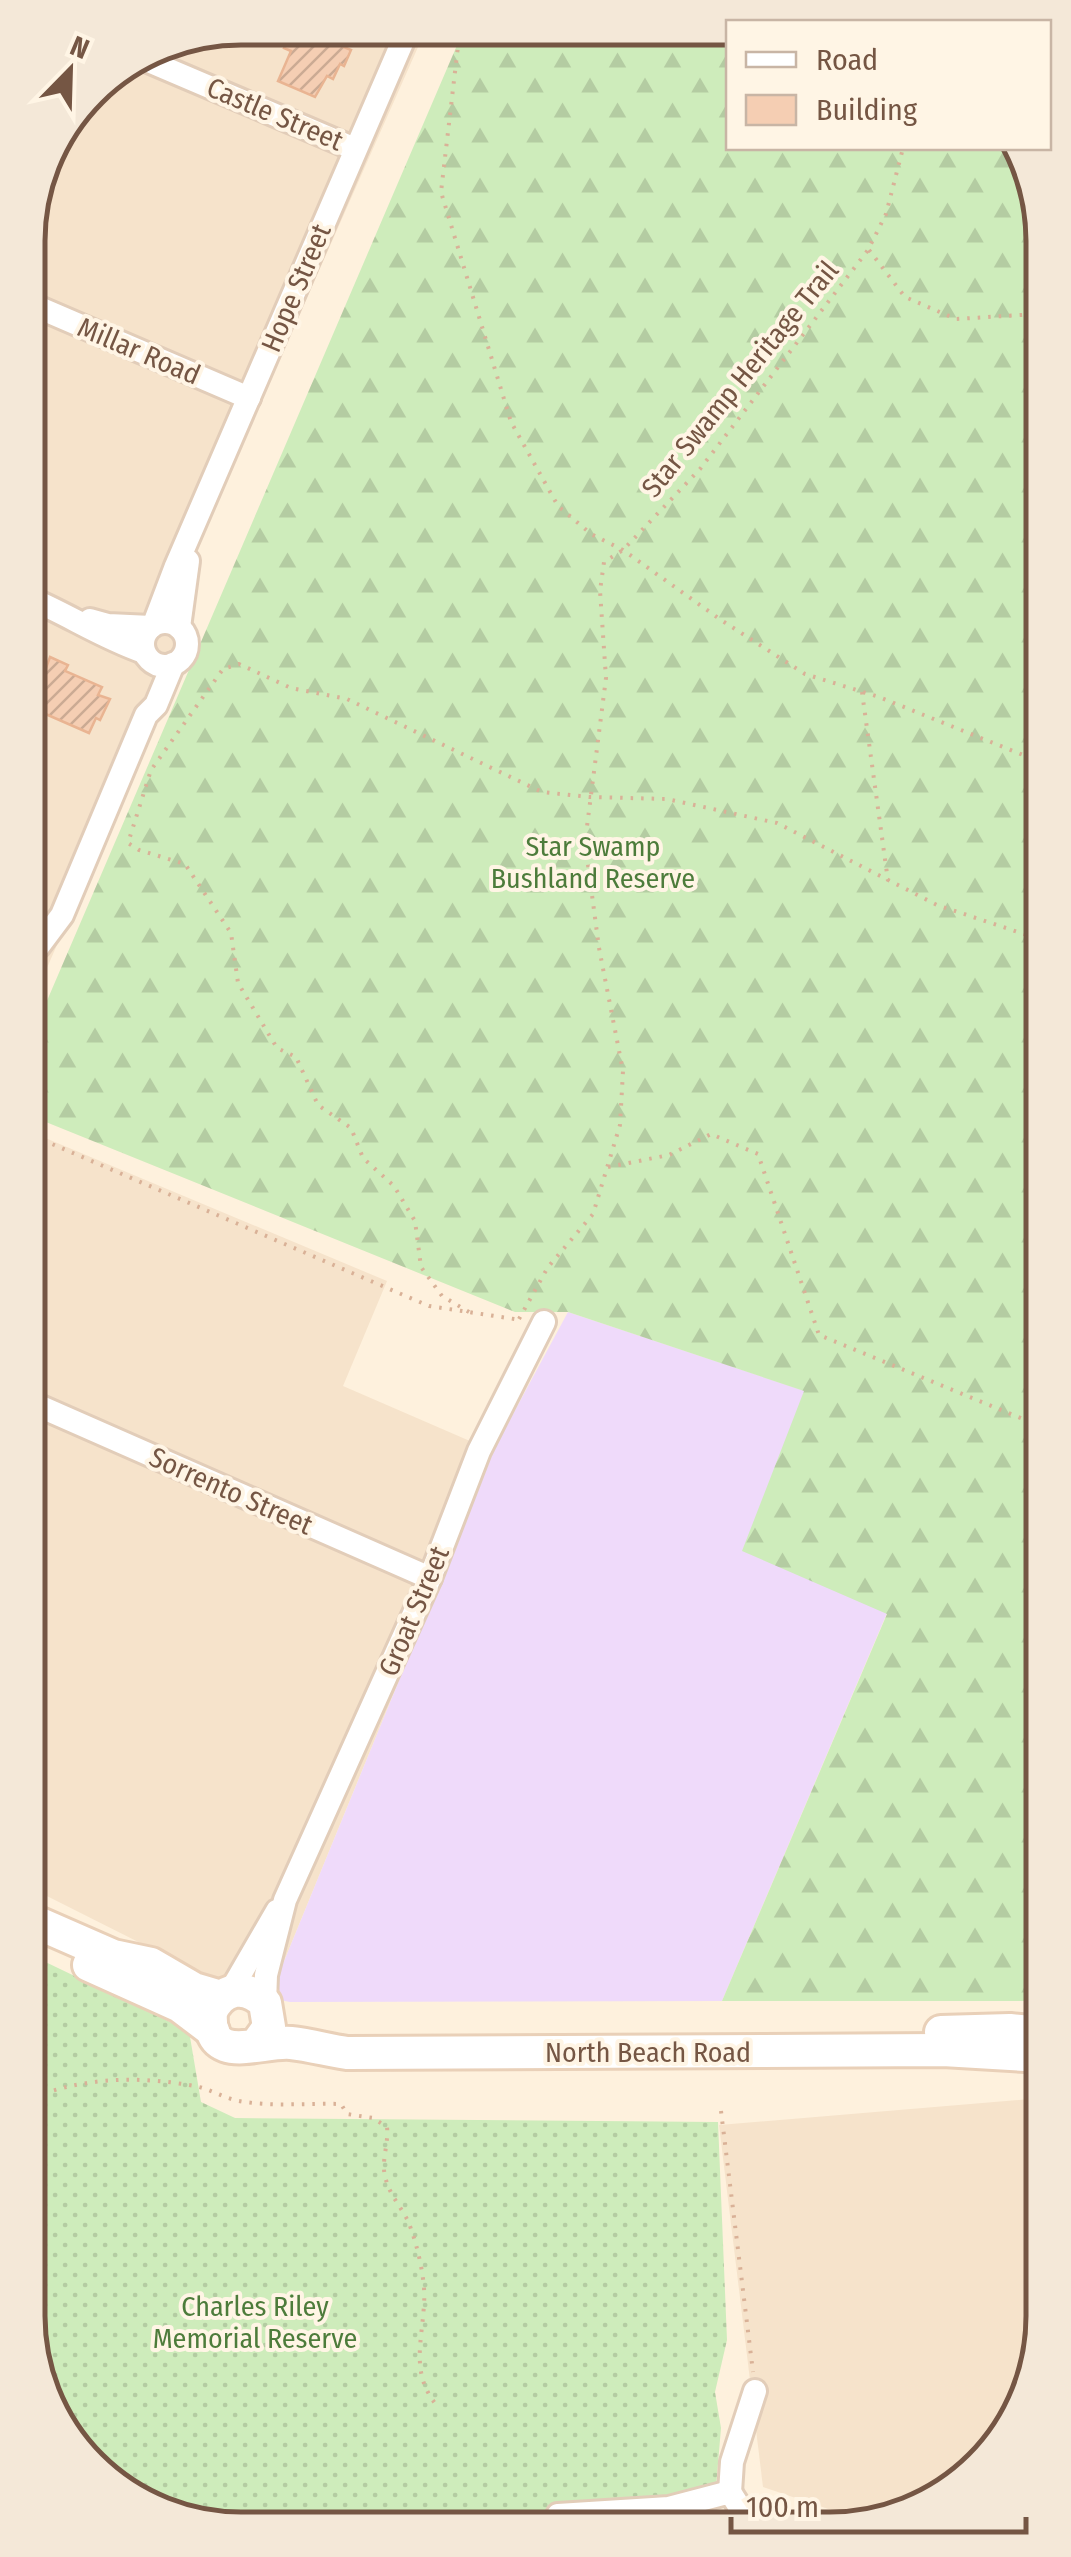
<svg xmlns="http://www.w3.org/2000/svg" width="1071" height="2557" viewBox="0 0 1071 2557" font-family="'Fira Sans Condensed',sans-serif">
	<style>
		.residential { fill: #f6e3cb }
		.education { fill: #efdafa }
		.grass { fill: url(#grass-dots) }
		.forest { fill: url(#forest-firs) }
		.building { fill: url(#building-hatch); stroke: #e9b492; stroke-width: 2.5 }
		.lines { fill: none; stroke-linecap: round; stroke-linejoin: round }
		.minor-casing { stroke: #e2cdb9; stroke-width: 28 }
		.secondary-casing { stroke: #e9d0b8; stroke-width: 38 }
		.path { stroke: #d9b197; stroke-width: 4; stroke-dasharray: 2.5 8; stroke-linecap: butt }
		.minor { stroke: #fff; stroke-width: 22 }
		.secondary { stroke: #fff; stroke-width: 32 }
		.labels { text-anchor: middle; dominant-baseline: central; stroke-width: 8; stroke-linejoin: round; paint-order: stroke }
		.street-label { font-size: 28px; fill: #755644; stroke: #fff5e5 }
		.park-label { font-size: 28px; fill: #4d7c3b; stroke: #fff5e5 }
		.rim { fill: none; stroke: #755644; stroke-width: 5 }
	</style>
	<defs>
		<pattern id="grass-dots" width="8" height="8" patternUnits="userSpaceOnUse" patternTransform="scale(2.5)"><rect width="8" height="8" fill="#ceecbb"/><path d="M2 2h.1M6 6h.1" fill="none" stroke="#b4cca2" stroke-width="1.8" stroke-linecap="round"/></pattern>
		<pattern id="forest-firs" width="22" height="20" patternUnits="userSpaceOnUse" patternTransform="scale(2.5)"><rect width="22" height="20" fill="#ceecbb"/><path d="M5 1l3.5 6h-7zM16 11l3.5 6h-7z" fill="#b4cca2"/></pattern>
		<pattern id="building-hatch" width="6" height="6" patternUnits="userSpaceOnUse" patternTransform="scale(2.5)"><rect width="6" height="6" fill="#f5ceb3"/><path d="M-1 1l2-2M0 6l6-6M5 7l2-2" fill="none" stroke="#cbaa93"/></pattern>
	</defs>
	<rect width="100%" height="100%" fill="#fef1dd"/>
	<g class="residential">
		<polygon points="241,28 426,29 190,562 192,634 30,1007 28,227 49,147 100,81 160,44"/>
		<polygon points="31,1132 387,1281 343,1386 493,1451 269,1998 186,1966 33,1889"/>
		<polygon points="1042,2098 1043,2329 991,2456 885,2522 867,2522 763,2487 719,2125"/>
	</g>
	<polygon class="education" points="568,1312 805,1391 887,1613 722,2001 290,2002 269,1998 493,1451"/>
	<polygon class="grass" points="33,1956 189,2031 201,2102 235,2118 718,2122 727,2340 715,2392 721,2428 713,2523 200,2525 91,2467 35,2371"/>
	<polygon class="forest" points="464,29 728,31 728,148 1014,148 1036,186 1042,2001 722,2001 887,1614 742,1551 804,1391 568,1312 515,1312 31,1116 31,1038"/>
	<g class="building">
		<polygon points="292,30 328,45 330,41 351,50 344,66 340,64 333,79 327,76 315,97 278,81 291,51 284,48"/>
		<polygon points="50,657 68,665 65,671 102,687 98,695 110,699 100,720 96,718 89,733 41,712 30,739 29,660 46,668"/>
	</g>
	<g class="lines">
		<g class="minor-casing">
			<g id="minor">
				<polyline points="139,57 355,149"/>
				<polyline points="28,303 249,398"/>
				<path d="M29,598C69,615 103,638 144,652"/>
				<polyline points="90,620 108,625 151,627"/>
				<circle cx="165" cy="644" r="22"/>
				<polyline points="154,624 176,566 408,29"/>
				<polyline points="179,627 188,561"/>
				<polyline points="30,944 38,947 62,915 146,715 156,705 173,664"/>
				<polyline points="32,1403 430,1578"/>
				<polyline points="230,1992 277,1911"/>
				<polyline points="265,2003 266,1975 285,1900 430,1578 479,1451 544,1322"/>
				<polyline points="730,2492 732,2462 755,2391"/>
				<polyline points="559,2524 558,2515 669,2508 730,2492 742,2511 764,2523"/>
			</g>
		</g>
		<g class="secondary-casing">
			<g id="secondary">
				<polyline points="33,1921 113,1956 151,1964 194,1989 221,1997"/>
				<polyline points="89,1965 180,2006 213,2031"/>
				<polyline points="941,2032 1010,2030 1042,2033"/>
				<path d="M256,2045L269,2027L265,2003C246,1984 222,1987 211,2012C207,2068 260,2040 291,2043C309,2045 328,2050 347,2053L943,2050L1042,2056"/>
			</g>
		</g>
		<g class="path">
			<polyline points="460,29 441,192 511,422 558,506 591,534 623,550 721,620 805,674 879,697 1038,761"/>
			<polyline points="869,250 905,297 956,319 1037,314"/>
			<polyline points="862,692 888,881"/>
			<polyline points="31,1124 38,1138 429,1306 521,1320"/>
			<polyline points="608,1167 669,1155 711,1134 758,1154 819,1335 1040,1426"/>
			<polyline points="469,1312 442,1296 421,1267 415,1221 394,1186 363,1158 351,1128 318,1105 296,1057 277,1048 238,983 231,933 185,864 139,850 128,843 151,770 223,669 239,664 291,688 347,699 542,792 589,797 667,799 777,823 937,905 1039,939"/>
			<polyline points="519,1319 548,1267 593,1214 620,1125 623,1071 599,948 585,842 606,678 600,591 604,562 623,550 700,469 868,250 886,214 903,148"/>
			<path d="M34,2097C87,2077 139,2076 195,2086C210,2089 224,2098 239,2101C271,2107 308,2103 341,2104L347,2114L373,2118L387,2127C389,2145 380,2162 386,2180C390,2195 401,2207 408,2221C417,2243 426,2280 424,2304C422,2343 410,2374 438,2407"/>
			<polyline points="721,2111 753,2372"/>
		</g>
		<use href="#minor" class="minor"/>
		<use href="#secondary" class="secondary"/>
	</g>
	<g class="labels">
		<g class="street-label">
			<text transform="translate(275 114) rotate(23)">Castle Street</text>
			<text transform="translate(296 288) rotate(-67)">Hope Street</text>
			<text transform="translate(139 351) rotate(23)">Millar Road</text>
			<text transform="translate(740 379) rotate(-51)">Star Swamp Heritage Trail</text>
			<text transform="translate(231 1491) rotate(24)">Sorrento Street</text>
			<text transform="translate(414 1611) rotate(-67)">Groat Street</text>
			<text x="648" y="2052">North Beach Road</text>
		</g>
		<g class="park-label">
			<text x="593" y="846">Star Swamp<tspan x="593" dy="32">Bushland Reserve</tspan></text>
			<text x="255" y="2306">Charles Riley<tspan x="255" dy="32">Memorial Reserve</tspan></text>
		</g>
	</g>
	<path d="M0 0H1071V2557H0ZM241 45H830A196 196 0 0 1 1026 241V2316A196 196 0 0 1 830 2512H241A196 196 0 0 1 45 2316V241A196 196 0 0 1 241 45Z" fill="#f4e8d8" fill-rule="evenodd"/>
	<path class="rim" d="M241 45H830A196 196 0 0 1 1026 241V2316A196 196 0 0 1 830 2512H241A196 196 0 0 1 45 2316V241A196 196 0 0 1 241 45Z"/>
	<rect x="726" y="20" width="325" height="130" fill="#fff5e5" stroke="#c8b5a5" stroke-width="2.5"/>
	<rect x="746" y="52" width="50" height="15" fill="#ffffff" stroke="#c8b5a5" stroke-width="2.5"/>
	<text x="816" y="70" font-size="30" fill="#755644">Road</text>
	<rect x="746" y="95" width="50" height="30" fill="#f5ceb3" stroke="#c8b5a5" stroke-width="2.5"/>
	<text x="816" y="120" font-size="30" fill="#755644">Building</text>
	<g transform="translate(70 70) rotate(23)" stroke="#fff5e5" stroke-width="8" paint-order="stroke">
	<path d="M0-8L18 38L0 25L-18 38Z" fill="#755644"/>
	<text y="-15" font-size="28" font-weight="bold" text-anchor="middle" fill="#755644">N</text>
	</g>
	<path d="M731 2517v15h295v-15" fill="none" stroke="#755644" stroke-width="5"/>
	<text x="746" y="2517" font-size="30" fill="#755644" stroke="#fff5e5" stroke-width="8" paint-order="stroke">100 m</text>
</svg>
